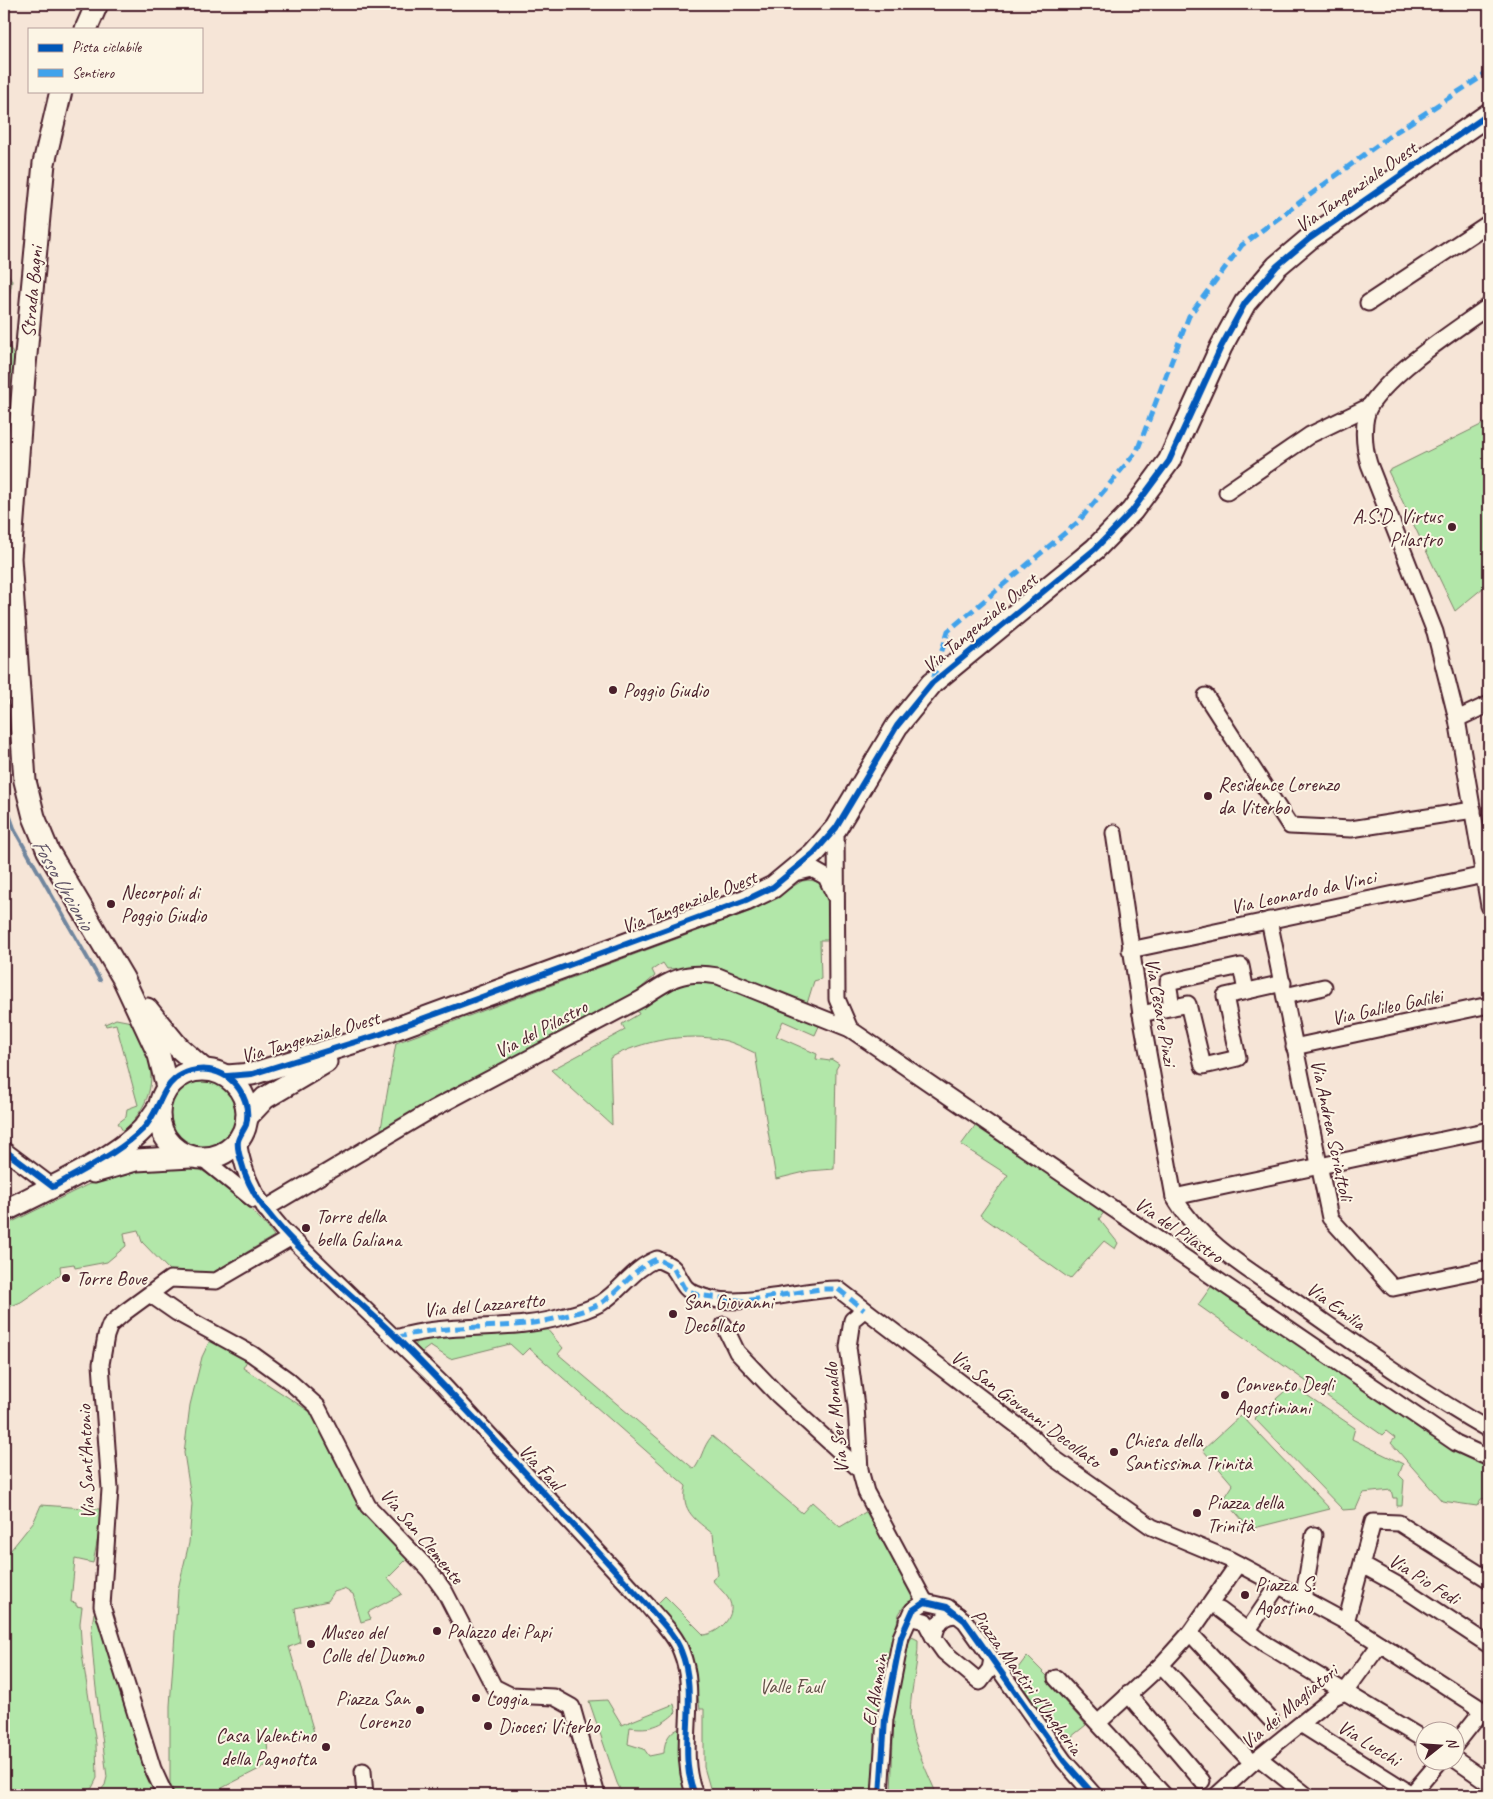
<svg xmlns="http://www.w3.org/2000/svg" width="1493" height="1799" viewBox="0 0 1493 1799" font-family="Caveat,sans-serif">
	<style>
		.green { fill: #b2e7a9; stroke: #7e836a }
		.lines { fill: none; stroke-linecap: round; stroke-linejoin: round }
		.stream { stroke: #71869e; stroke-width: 4 }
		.street-casing { stroke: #4a1f2b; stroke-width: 19 }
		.secondary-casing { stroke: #4a1f2b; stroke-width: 25 }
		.street { stroke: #fcf5e5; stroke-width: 15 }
		.secondary { stroke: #fcf5e5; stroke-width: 21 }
		.quiet { stroke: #40a2eb; stroke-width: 5; stroke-dasharray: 10 5; stroke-linecap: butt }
		.cycleway-casing { stroke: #fcf5e5; stroke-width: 9 }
		.cycleway { stroke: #0057b8; stroke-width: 6 }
		.poi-dot { fill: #4a1f2b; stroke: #fcf5e5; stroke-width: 2 }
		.labels { text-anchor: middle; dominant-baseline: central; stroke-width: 4; stroke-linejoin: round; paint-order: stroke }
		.street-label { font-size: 20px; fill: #4a1f2b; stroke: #fcf5e5 }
		.poi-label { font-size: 20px; fill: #4a1f2b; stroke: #fcf5e5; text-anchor: start }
		.park-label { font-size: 20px; fill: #64514a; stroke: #fcf5e5 }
		.water-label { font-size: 21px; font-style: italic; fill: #5e5265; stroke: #fcf5e5 }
	</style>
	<rect width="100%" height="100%" fill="#f6e5d7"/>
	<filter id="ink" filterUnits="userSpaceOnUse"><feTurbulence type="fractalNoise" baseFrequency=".02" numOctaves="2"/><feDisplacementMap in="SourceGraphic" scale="10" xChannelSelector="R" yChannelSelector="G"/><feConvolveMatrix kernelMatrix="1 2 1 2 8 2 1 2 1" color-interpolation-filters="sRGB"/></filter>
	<g filter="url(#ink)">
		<g class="green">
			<polygon points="4,265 12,281 4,325"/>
			<polygon points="4,336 16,360 4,538"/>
			<polygon points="1489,421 1489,583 1455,611 1388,471"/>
			<path d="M802,881C836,874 830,919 831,940H820L821,979L814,981L806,1007L705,967L667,969L663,963L652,970L655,976L628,999L380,1134L396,1043L754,910Z"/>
			<path d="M689,980H714L820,1024L815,1035L783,1021L776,1036L817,1054L816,1059L830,1061L831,1059L839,1064L836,1069L834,1169L809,1171L776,1179L755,1053C744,1048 733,1042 722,1040C687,1032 641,1041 610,1058L612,1125L551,1070L625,1030L622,1024L639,1014L637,1010L679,984Z"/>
			<path d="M116,1019L132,1022C137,1034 144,1046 148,1058C157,1087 144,1112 123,1131L118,1123L126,1117L127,1109L138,1105L116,1024L106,1026L105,1024Z"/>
			<circle cx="203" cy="1114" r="33"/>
			<polygon points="975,1126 1105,1211 1099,1219 1118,1243 1115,1249 1104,1241 1070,1279 980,1215 1008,1175 961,1145"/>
			<path d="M192,1166C215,1174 260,1215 274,1236L210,1274L170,1271L142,1242L138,1230L124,1233L126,1246L107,1262L75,1268L74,1264L60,1266L61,1274L21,1302L4,1309V1226L87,1185L137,1168Z"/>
			<polygon points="1213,1284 1428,1435 1489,1467 1489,1498 1481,1499 1477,1506 1442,1501 1391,1443 1395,1438 1386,1431 1382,1435 1198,1305"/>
			<path d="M546,1328L563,1348L558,1354L694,1469C701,1462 702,1447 712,1436L802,1513L812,1502L840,1527L869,1510L915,1598L904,1606L899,1614L879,1705L873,1795H712L704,1767V1709H700L690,1650L682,1635L656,1605L665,1596L704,1635C719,1633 739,1615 728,1598C724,1592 717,1586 712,1580L718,1575L713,1534C696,1520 680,1511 686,1486L529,1348L522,1355L510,1344L450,1359L430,1346L422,1352L415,1345V1341L418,1339Z"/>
			<polygon points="212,1336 249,1357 243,1368 312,1413 409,1557 388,1578 402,1594 368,1612 371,1619 361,1622 353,1594 344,1589 334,1592 328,1601 295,1608 300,1643 289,1647 316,1739 307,1742 306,1736 267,1743 269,1764 222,1788 226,1795 170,1795 170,1706 178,1589 189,1543 192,1504 184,1453 190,1405 202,1357"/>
			<polygon points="1292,1385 1355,1428 1352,1439 1403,1464 1399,1475 1404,1480 1402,1506 1397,1506 1397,1498 1393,1498 1391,1490 1363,1493 1356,1509 1343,1510 1254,1418"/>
			<polygon points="1241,1415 1330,1509 1250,1529 1224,1499 1233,1485 1203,1450"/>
			<polygon points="41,1505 99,1509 103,1512 93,1563 75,1559 71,1602 76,1603 76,1606 82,1607 80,1623 82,1654 96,1744 97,1778 92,1788 79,1795 4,1795 4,1551 10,1551 34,1521"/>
			<polygon points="94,1613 99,1613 159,1795 97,1795 105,1785 107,1777 95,1680 91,1632"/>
			<path d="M912,1637L918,1640C919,1668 907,1697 911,1726C913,1742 930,1779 937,1795H891L894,1711L909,1642Z"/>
			<path d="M1027,1656L1052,1681L1050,1685L1086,1725L1066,1741C1052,1725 1017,1689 1018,1668Z"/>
			<path d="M607,1700L622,1725L674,1704L676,1712C662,1726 649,1730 630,1727L628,1744L644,1749L649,1756L664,1753C664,1740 670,1730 683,1726L680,1770L685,1795H623L617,1783L589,1701Z"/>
		</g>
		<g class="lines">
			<polyline class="stream" points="4,800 15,831 100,980"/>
			<g class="street-casing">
				<g id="street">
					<polyline points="1368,303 1489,223"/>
					<path d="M1489,306C1453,332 1397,367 1371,404C1361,420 1364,448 1369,464L1435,632L1457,719L1489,906"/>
					<polyline points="1227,492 1310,435 1370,406"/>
					<polyline points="1206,696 1290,826 1351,829 1473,810"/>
					<polyline points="1457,719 1489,704"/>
					<path d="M1114,833L1141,1014L1174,1197C1202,1246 1258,1275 1303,1307C1364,1350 1424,1393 1489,1430"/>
					<polyline points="791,874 812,869 826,877 835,896"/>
					<polyline points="1269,920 1330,1218 1393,1288 1489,1268"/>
					<polyline points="1130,950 1489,874"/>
					<polyline points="1285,996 1324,987"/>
					<polyline points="1172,1007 1168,982 1241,966 1246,991"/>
					<polyline points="1141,1014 1188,1004 1203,1066 1208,1065 1238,1058 1225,996 1283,983"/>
					<polyline points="850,1029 1456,1443 1489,1458"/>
					<polyline points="1294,1047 1489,1005"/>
					<path d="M238,1141C244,1179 257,1200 282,1229L442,1384L647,1605C658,1619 675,1634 681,1651C700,1697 676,1750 695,1795"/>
					<polyline points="4,1150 53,1187"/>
					<polyline points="202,1158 254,1200"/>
					<polyline points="1174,1197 1489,1130"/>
					<path d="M265,1209L433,1109L641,999C670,979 683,970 718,976L850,1029L837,999L836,828"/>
					<polyline points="151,1295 177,1313 252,1354 288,1380 317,1406 368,1506 429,1570 445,1592 494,1687 510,1695 554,1697 572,1707 597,1795"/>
					<polyline points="864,1310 852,1320 848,1347 856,1406 860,1470 866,1492 925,1602"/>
					<polyline points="724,1325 737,1352 778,1395 860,1470"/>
					<path d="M396,1338C451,1321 510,1333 565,1316C577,1313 590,1309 601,1303C623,1289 632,1269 657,1259C662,1262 670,1264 674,1269C682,1279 682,1289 696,1294C735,1312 795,1289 838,1289L1031,1436L1055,1459L1152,1527L1231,1560L1346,1622L1489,1714"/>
					<polyline points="1362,1565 1398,1585 1489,1645"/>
					<polyline points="1303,1600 1314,1535"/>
					<polyline points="925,1602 947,1607 965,1621 1064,1761 1094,1795"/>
					<polyline points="1220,1610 1264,1643 1426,1741"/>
					<path d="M958,1615C942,1615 937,1623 934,1638L944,1652L980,1682L990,1669L992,1659"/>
					<polyline points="907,1621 912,1618 925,1621 934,1638"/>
					<polyline points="1346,1622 1373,1522 1399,1523 1489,1580"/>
					<polyline points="1248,1630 1278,1586"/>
					<polyline points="1190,1633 1271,1720"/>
					<polyline points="1161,1665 1252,1763"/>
					<polyline points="1056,1678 1164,1795"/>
					<polyline points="1128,1694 1202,1781"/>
					<polyline points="1099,1722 1161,1665 1190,1633 1238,1564"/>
					<polyline points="1302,1725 1413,1795"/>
					<polyline points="1456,1744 1482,1711"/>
					<polyline points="1259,1758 1306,1795"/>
					<polyline points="1456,1760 1489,1783"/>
					<polyline points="363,1771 365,1795"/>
					<polyline points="165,1795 153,1769 102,1606 110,1489 101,1364 106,1336 110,1325 125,1312 170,1279 216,1281 290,1238"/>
					<polyline points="880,1795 885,1719 901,1637 913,1610 925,1602"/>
					<polyline points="1217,1795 1252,1763 1334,1697 1345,1692 1380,1644"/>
					<polyline points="1411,1795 1439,1762"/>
				</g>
			</g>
			<g class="secondary-casing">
				<g id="secondary">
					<polyline points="86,29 97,4"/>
					<polyline points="61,91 44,163 24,376 10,558 25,781 34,817 48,851 123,978 159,1055 167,1087"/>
					<polyline points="147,1009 178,1047 203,1069"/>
					<circle cx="203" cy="1114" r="44"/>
					<polyline points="227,1076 252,1074 381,1034 746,900 773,887 814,853 836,828 897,726 932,683 1095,549 1132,511 1169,461 1221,347 1245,303 1277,266 1309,239 1489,114"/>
					<polyline points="247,1117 265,1098 326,1062"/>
					<polyline points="94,1172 136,1160 191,1157"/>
					<path d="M4,1211C44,1191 112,1161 143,1129C149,1122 154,1114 159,1107"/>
				</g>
			</g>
			<use href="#street" class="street"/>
			<use href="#secondary" class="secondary"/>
			<g class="quiet">
				<polyline points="933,680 948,631 1078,522 1137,451 1189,316 1242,245 1391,135 1489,72"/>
				<path d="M396,1338C451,1321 510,1333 565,1316C577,1313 590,1309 601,1303C623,1289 632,1269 657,1259L673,1267L684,1288L697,1295L744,1301L820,1289H838L864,1310"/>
			</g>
			<g class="cycleway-casing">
				<g id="cycleway">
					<polyline points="227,1076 252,1074 381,1034 746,900 773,887 814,853 836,828 897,726 932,683 1095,549 1132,511 1169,461 1221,347 1245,303 1277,266 1309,239 1489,114"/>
					<path d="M4,1150L53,1187C83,1169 118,1154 143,1129C158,1114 160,1091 175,1079C184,1072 197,1068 209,1070C235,1074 252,1100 246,1125C244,1130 239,1136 238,1141C237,1147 240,1158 242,1164C249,1192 269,1216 289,1237C323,1272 362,1304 397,1338C483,1424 564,1516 647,1605C658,1619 675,1634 681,1651C700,1697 676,1750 695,1795"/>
					<polyline points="880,1795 885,1719 901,1637 913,1610 925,1602 947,1607 965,1621 1064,1761 1094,1795"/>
				</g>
			</g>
			<use href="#cycleway" class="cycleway"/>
		</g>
	</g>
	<g class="poi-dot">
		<circle cx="1452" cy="527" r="5"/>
		<circle cx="613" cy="690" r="5"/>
		<circle cx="1208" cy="796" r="5"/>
		<circle cx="111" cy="904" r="5"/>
		<circle cx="306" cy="1228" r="5"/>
		<circle cx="66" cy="1278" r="5"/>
		<circle cx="673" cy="1314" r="5"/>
		<circle cx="1225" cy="1395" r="5"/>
		<circle cx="1114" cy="1452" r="5"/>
		<circle cx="1197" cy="1513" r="5"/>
		<circle cx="1245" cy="1595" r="5"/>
		<circle cx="437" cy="1631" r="5"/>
		<circle cx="311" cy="1644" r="5"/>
		<circle cx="476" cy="1698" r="5"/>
		<circle cx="420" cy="1710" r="5"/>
		<circle cx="488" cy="1726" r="5"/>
		<circle cx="326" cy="1747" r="5"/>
	</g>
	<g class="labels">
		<g class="street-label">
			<text transform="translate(1356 187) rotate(-35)">Via Tangenziale Ovest</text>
			<text transform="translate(32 292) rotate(-85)">Strada Bagni</text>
			<text transform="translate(980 623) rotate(-40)">Via Tangenziale Ovest</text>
			<text transform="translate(1303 892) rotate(-12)">Via Leonardo da Vinci</text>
			<text transform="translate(689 902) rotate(-21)">Via Tangenziale Ovest</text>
			<text transform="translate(1387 1007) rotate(-12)">Via Galileo Galilei</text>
			<text transform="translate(1161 1012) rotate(80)">Via Cesare Pinzi</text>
			<text transform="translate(541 1029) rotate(-28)">Via del Pilastro</text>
			<text transform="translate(310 1037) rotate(-16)">Via Tangenziale Ovest</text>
			<text transform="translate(1332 1130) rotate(78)">Via Andrea Scriattoli</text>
			<text transform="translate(1179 1230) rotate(34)">Via del Pilastro</text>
			<text transform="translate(484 1305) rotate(-5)">Via del Lazzaretto</text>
			<text transform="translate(1336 1306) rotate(36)">Via Emilia</text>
			<text transform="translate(1026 1409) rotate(37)">Via San Giovanni Decollato</text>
			<text transform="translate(836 1418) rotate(-96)">Via Ser Monaldo</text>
			<text transform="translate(86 1462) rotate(-92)">Via Sant'Antonio</text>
			<text transform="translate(541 1467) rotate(47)">Via Faul</text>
			<text transform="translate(422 1536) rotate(50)">Via San Clemente</text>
			<text transform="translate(1424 1579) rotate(32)">Via Pio Fedi</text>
			<text transform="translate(1027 1682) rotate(54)">Piazza Martiri d'Ungheria</text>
			<text transform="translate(875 1690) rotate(-80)">El Alamain</text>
			<text transform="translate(1289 1707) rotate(-40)">Via dei Magliatori</text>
			<text transform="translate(1369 1743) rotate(32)">Via Lucchi</text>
		</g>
		<g class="poi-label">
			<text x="1442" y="516" text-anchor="end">A.S.D. Virtus<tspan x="1442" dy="23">Pilastro</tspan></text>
			<text x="623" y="690">Poggio Giudio</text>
			<text x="1218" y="784">Residence Lorenzo<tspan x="1218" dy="23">da Viterbo</tspan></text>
			<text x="121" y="892">Necorpoli di<tspan x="121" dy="23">Poggio Giudio</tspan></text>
			<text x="316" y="1216">Torre della<tspan x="316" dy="23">bella Galiana</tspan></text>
			<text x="76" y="1278">Torre Bove</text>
			<text x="683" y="1302">San Giovanni<tspan x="683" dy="23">Decollato</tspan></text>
			<text x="1235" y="1384">Convento Degli<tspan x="1235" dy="23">Agostiniani</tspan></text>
			<text x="1124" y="1440">Chiesa della<tspan x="1124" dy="23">Santissima Trinità</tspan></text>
			<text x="1207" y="1502">Piazza della<tspan x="1207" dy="23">Trinità</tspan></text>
			<text x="1255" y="1584">Piazza S.<tspan x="1255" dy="23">Agostino</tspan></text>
			<text x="447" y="1631">Palazzo dei Papi</text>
			<text x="321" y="1632">Museo del<tspan x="321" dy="23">Colle del Duomo</tspan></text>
			<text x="410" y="1698" text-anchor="end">Piazza San<tspan x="410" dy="23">Lorenzo</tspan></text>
			<text x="486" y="1698">Loggia</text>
			<text x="498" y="1726">Diocesi Viterbo</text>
			<text x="316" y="1735" text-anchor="end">Casa Valentino<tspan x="316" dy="23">della Pagnotta</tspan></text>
		</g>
		<g class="park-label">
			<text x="791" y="1686">Valle Faul</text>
		</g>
		<g class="water-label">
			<text transform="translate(63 884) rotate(60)">Fosso Urcionio</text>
		</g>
	</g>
	<rect width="1493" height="1799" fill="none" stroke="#fcf5e5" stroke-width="20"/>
	<rect x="10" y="10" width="1473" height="1779" fill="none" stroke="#4a1f2b" stroke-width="2" filter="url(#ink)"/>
	<rect x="28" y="28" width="175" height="65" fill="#fcf5e5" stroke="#b59f9b"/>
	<rect x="38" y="44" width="25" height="8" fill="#0057b8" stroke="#b59f9b"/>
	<text x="72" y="52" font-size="15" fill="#4a1f2b">Pista ciclabile</text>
	<rect x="38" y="69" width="25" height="8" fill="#40a2eb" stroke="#b59f9b"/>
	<text x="72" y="78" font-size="15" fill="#4a1f2b">Sentiero</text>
	<g transform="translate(1440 1746) rotate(73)"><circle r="24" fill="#fcf5e5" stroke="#b59f9b"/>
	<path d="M0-4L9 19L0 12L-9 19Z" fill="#4a1f2b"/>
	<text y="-8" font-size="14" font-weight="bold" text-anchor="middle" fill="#4a1f2b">N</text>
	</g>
</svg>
